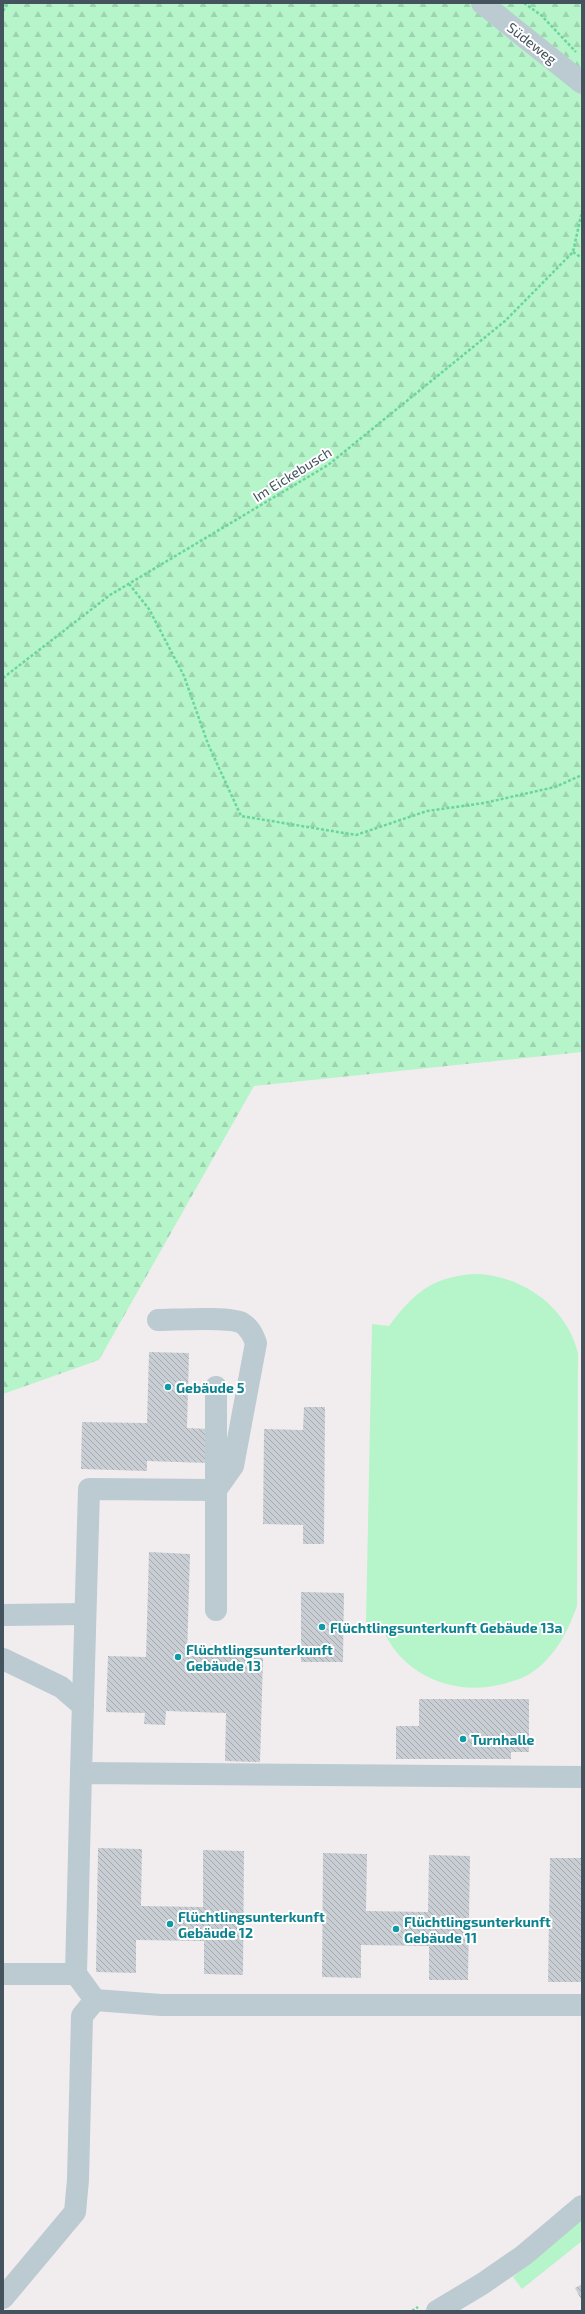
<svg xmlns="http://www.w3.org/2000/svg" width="585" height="2314" viewBox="0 0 585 2314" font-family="'Exo 2',sans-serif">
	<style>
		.grass { fill: #b6f4ca }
		.forest { fill: url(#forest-firs) }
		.building { fill: url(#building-back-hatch) }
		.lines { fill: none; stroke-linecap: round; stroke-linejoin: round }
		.path { stroke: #6bd69a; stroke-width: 2.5; stroke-dasharray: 3 2; stroke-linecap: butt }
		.minor { stroke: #bccad2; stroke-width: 22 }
		.culture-dot { fill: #0f9aa8; stroke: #fff; stroke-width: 1.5 }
		.labels { text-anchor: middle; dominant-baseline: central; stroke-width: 4; stroke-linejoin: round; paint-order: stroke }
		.street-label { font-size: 14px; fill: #44535e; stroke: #fff }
		.culture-label { font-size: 14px; font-weight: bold; fill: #0d838f; stroke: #fff; text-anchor: start }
	</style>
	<defs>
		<pattern id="forest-firs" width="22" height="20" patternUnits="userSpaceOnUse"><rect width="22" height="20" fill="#b6f4ca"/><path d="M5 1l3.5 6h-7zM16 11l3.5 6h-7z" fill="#9ed3b0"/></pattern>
		<pattern id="building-back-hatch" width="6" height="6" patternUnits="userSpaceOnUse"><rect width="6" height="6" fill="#c9ced4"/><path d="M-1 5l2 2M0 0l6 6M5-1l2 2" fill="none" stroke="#a5aaaf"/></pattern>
	</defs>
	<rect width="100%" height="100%" fill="#f1edee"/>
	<g class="grass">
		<path d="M479,1274C525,1277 567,1308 578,1353L577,1606C568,1631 556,1655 534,1671C525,1678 514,1681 503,1684C453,1697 400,1675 381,1625L366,1623L372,1324L389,1326C415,1291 435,1275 479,1274Z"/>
		<polygon points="582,2219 582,2241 522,2289 513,2277"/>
	</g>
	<polygon class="forest" points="3,3 582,3 582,1052 254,1086 99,1360 3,1394"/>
	<g class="building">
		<polygon points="149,1352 189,1353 187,1428 209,1429 208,1463 147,1461 147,1471 81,1469 82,1422 147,1423"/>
		<polygon points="304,1407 325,1407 324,1544 303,1544 303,1525 263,1524 264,1429 303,1430"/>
		<polygon points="149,1552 190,1554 187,1656 263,1658 260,1762 225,1761 226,1713 166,1711 165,1725 144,1724 145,1713 106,1712 108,1656 146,1657"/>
		<polygon points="301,1592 344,1593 343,1662 301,1662"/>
		<polygon points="419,1699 529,1699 529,1752 511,1752 511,1759 396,1759 396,1726 419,1726"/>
		<polygon points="98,1848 142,1849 141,1906 203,1907 203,1850 244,1851 243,1975 204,1974 204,1941 136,1940 136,1973 96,1972"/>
		<polygon points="323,1853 367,1854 366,1911 428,1912 429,1855 470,1856 468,1980 429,1980 429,1946 361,1945 361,1978 322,1977"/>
		<polygon points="550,1858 582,1858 582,1982 548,1982"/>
		<polygon points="582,2284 582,2301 575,2288"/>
	</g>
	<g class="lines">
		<g class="path">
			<polyline points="524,3 541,15 576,52"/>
			<polyline points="3,11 8,3"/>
			<polyline points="573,252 582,258"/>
			<polyline points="129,584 149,609 184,676 208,744 241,816 356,835 427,811 484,803 555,787 582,775"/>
			<polyline points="3,678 110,595 328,465 505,321 573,252 582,211"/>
			<polyline points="412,2311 418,2307"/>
		</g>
		<g class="minor">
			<polyline points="482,3 582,83"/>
			<path d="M158,1320C174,1320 230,1316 242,1323C250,1328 253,1335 256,1343L233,1466L216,1490"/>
			<polyline points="216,1387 216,1490"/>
			<polyline points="3,1615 85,1614"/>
			<polyline points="3,1659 61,1687 83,1706"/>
			<polyline points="81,1773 89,1489 216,1490 216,1610"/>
			<polyline points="3,1974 76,1974 95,2000 161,2005 582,2005"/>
			<polyline points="76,1974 81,1773 582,1777"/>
			<polyline points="3,2298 75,2212 78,2180 82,2016 95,2000"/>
			<polyline points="437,2311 482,2284 524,2255 582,2206"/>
		</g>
	</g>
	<g class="culture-dot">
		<circle cx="168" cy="1387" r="4"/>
		<circle cx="322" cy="1627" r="4"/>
		<circle cx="178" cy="1657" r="4"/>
		<circle cx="463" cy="1739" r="4"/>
		<circle cx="170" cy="1924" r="4"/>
		<circle cx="396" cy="1929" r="4"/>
	</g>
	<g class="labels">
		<g class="street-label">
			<text transform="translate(532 43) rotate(38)">Südeweg</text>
			<text transform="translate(292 474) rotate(-32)">Im Eickebusch</text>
		</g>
		<g class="culture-label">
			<text x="176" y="1387">Gebäude 5</text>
			<text x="330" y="1627">Flüchtlingsunterkunft Gebäude 13a</text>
			<text x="186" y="1649">Flüchtlingsunterkunft<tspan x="186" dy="16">Gebäude 13</tspan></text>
			<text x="471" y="1739">Turnhalle</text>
			<text x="178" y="1916">Flüchtlingsunterkunft<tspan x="178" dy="16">Gebäude 12</tspan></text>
			<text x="404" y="1921">Flüchtlingsunterkunft<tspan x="404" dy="16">Gebäude 11</tspan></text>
		</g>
	</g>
	<rect width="585" height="2314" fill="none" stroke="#44535e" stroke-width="8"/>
</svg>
